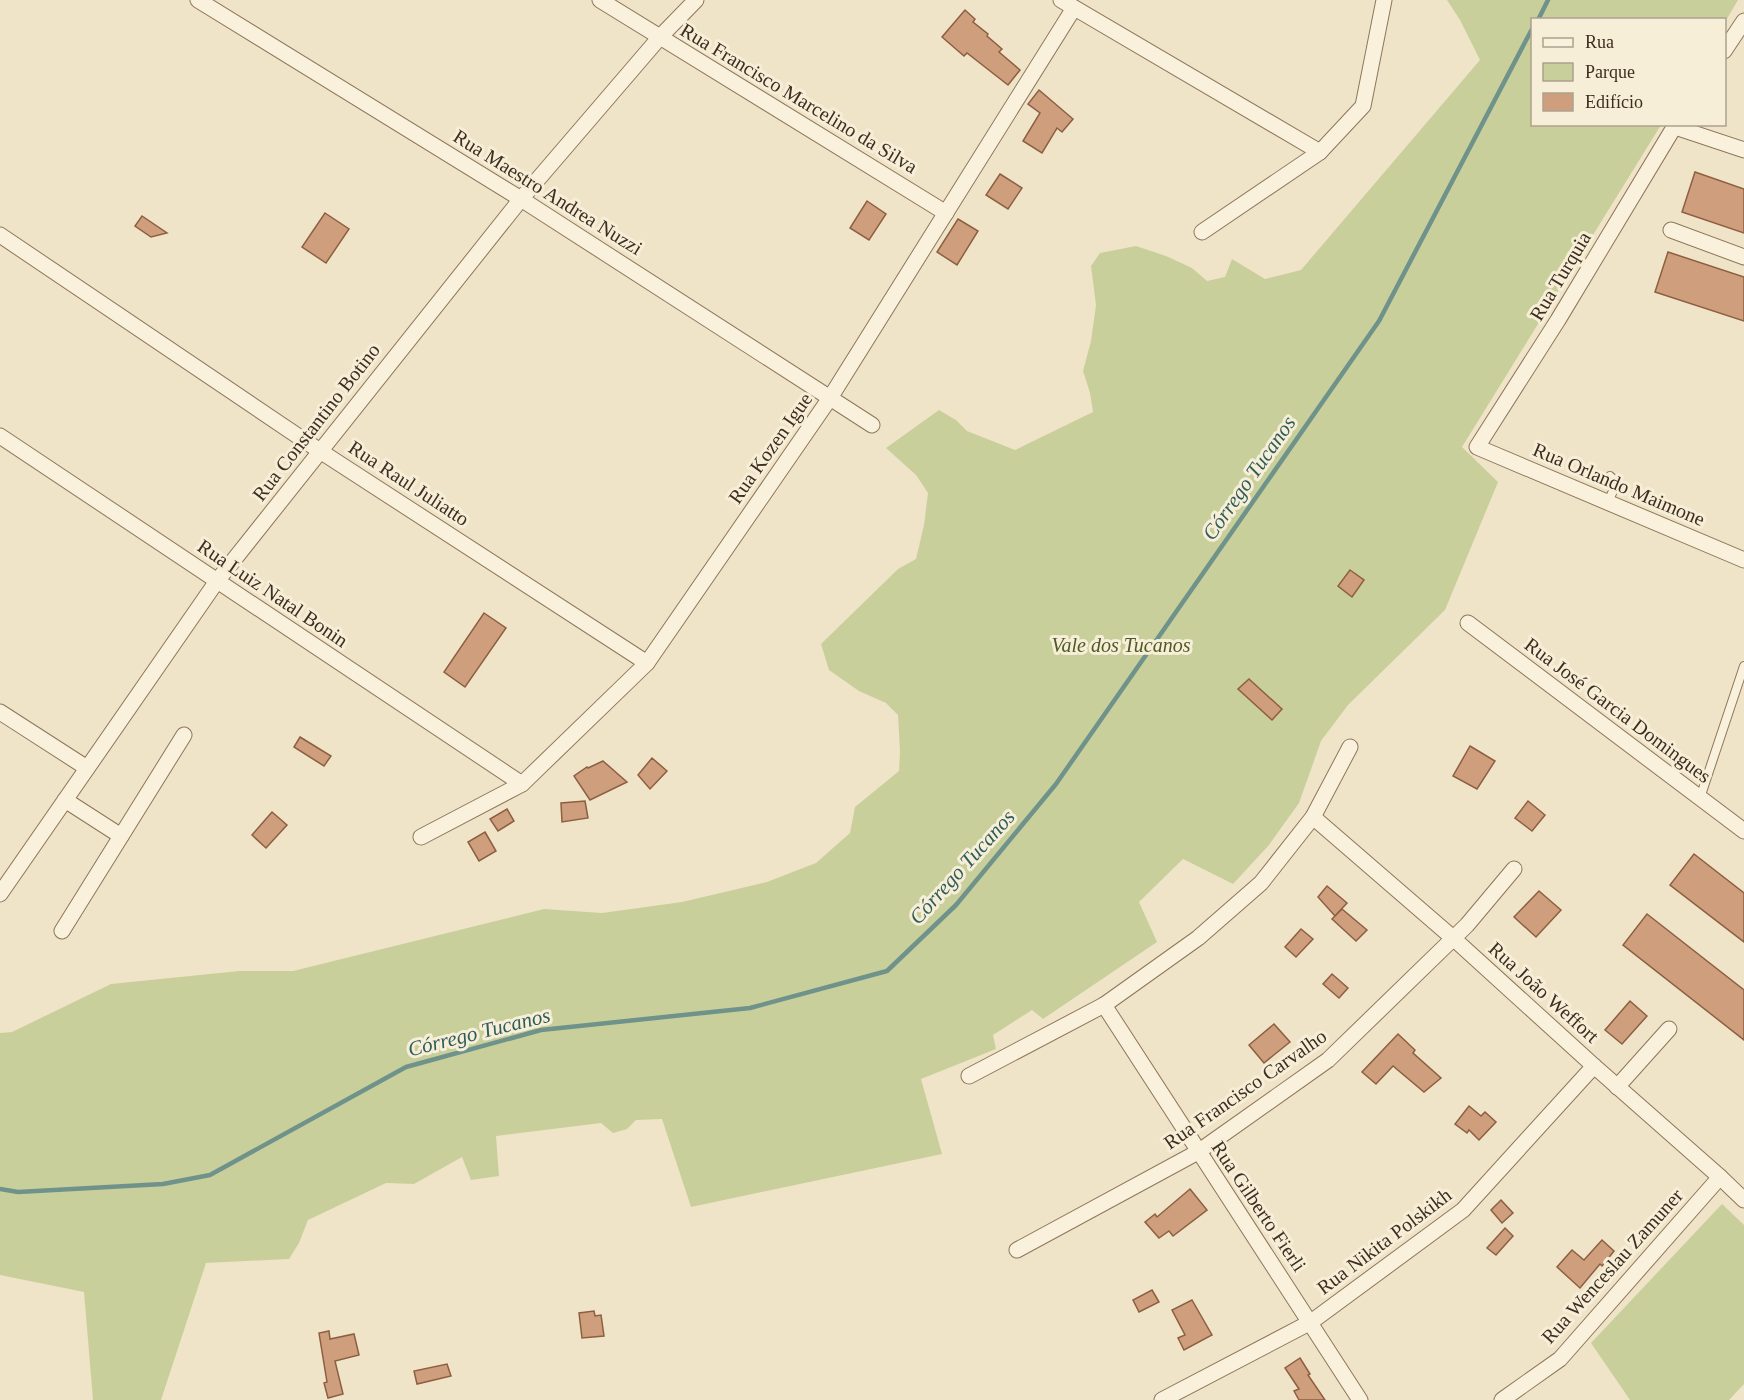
<svg xmlns="http://www.w3.org/2000/svg" width="1744" height="1400" viewBox="0 0 1744 1400" font-family="'Times New Roman',serif">
	<style>
		.green { fill: #c9cf9b }
		.lines { fill: none; stroke-linecap: round; stroke-linejoin: round }
		.stream { stroke: #6f938a; stroke-width: 4.5 }
		.building { fill: #cf9f7d; stroke: #8d5f41; stroke-width: 1.5 }
		.lane-casing { stroke: #8d765c; stroke-width: 10 }
		.street-casing { stroke: #8d765c; stroke-width: 17 }
		.lane { stroke: #faf1dc; stroke-width: 8 }
		.street { stroke: #faf1dc; stroke-width: 15 }
		.labels { text-anchor: middle; dominant-baseline: central; stroke-width: 6; stroke-linejoin: round; paint-order: stroke }
		.street-label { font-size: 20px; fill: #3d2e20; stroke: #f7eed8 }
		.park-label { font-size: 20px; font-style: italic; fill: #4d5a26; stroke: #f7eed8 }
		.water-label { font-size: 21px; font-style: italic; fill: #2f5d5a; stroke: #f7eed8 }
	</style>
	<rect width="100%" height="100%" fill="#f0e4c8"/>
	<g class="green">
		<polygon points="1447,0 1738,0 1725,22 1724,20 1532,20 1532,124 1661,125 1462,447 1498,482 1445,610 1348,705 1321,741 1299,803 1269,845 1233,884 1183,859 1139,902 1157,942 1043,1019 1032,1010 993,1035 996,1049 921,1079 942,1154 691,1207 662,1119 636,1120 627,1129 613,1133 601,1123 496,1136 499,1176 471,1180 462,1157 414,1184 386,1183 308,1220 299,1243 289,1259 206,1263 161,1400 93,1400 84,1292 0,1275 0,1033 12,1032 111,984 239,971 293,971 544,909 602,913 682,902 767,882 816,863 850,833 855,807 899,771 900,751 898,715 886,703 859,691 829,670 821,644 898,569 916,559 924,525 928,493 916,475 886,448 939,410 956,420 967,431 1015,450 1093,412 1090,393 1083,371 1091,341 1096,305 1091,266 1100,253 1136,246 1166,256 1192,268 1207,281 1225,277 1232,259 1265,279 1301,270 1480,60 1460,20"/>
		<polygon points="1722,1204 1744,1225 1744,1384 1729,1400 1630,1400 1591,1343"/>
	</g>
	<g class="lines">
		<g class="stream">
			<polyline points="1538,20 1548,0"/>
			<polyline points="0,1189 18,1192 163,1184 210,1175 406,1067 541,1030 750,1008 887,971 956,905 1056,784 1379,321 1532,29"/>
		</g>
	</g>
	<g class="building">
		<polygon points="965,10 975,19 973,22 988,34 987,36 1002,49 999,52 1020,70 1008,85 967,53 964,56 942,37"/>
		<polygon points="1039,90 1073,119 1062,132 1057,128 1042,153 1023,141 1040,113 1028,104"/>
		<polygon points="1695,172 1744,189 1744,233 1682,212"/>
		<polygon points="1000,174 1022,188 1008,209 986,195"/>
		<polygon points="867,201 886,214 869,240 850,228"/>
		<polygon points="325,213 349,229 326,263 302,247"/>
		<polygon points="142,216 167,233 151,237 135,226"/>
		<polygon points="958,219 978,231 957,265 937,252"/>
		<polygon points="1668,252 1744,277 1744,321 1655,292"/>
		<polygon points="1350,570 1364,580 1352,597 1338,586"/>
		<polygon points="484,613 506,628 465,687 444,672"/>
		<polygon points="1249,679 1282,709 1272,720 1238,689"/>
		<polygon points="300,737 331,756 324,766 294,747"/>
		<polygon points="1470,746 1495,761 1477,789 1453,776"/>
		<polygon points="652,758 667,771 650,789 638,775"/>
		<polygon points="603,761 627,782 590,800 574,776 587,767 588,768"/>
		<polygon points="585,801 588,818 562,822 561,803"/>
		<polygon points="1528,801 1545,815 1532,831 1515,818"/>
		<polygon points="507,809 514,821 498,831 490,819"/>
		<polygon points="272,812 287,825 266,848 252,835"/>
		<polygon points="485,832 496,851 479,861 468,842"/>
		<polygon points="1694,854 1744,893 1744,942 1670,885"/>
		<polygon points="1327,886 1347,903 1335,916 1318,897"/>
		<polygon points="1539,891 1561,910 1536,937 1514,917"/>
		<polygon points="1342,909 1367,930 1356,941 1332,919"/>
		<polygon points="1647,914 1744,990 1744,1040 1623,945"/>
		<polygon points="1301,929 1313,939 1296,957 1285,947"/>
		<polygon points="1332,974 1348,988 1339,998 1323,984"/>
		<polygon points="1630,1001 1647,1016 1622,1044 1605,1030"/>
		<polygon points="1274,1024 1290,1042 1264,1063 1249,1045"/>
		<polygon points="1398,1034 1415,1050 1413,1053 1441,1078 1424,1092 1393,1066 1376,1084 1362,1072"/>
		<polygon points="1469,1106 1481,1116 1485,1112 1496,1122 1479,1140 1469,1130 1467,1133 1455,1124"/>
		<polygon points="1190,1189 1207,1210 1173,1236 1169,1231 1159,1238 1145,1222 1155,1214 1157,1217"/>
		<polygon points="1501,1200 1513,1213 1502,1223 1491,1210"/>
		<polygon points="1505,1228 1513,1236 1496,1255 1487,1248"/>
		<polygon points="1602,1240 1614,1251 1602,1266 1600,1264 1580,1288 1557,1267 1572,1250 1584,1260"/>
		<polygon points="1152,1290 1159,1302 1139,1312 1133,1300"/>
		<polygon points="1192,1300 1212,1335 1184,1350 1178,1338 1185,1335 1172,1310"/>
		<polygon points="594,1311 595,1316 601,1315 604,1336 582,1338 579,1313"/>
		<polygon points="329,1331 330,1339 354,1334 359,1355 335,1361 343,1394 328,1398 324,1383 327,1382 319,1333"/>
		<polygon points="1300,1358 1310,1374 1308,1375 1325,1400 1299,1400 1294,1391 1299,1389 1285,1368"/>
		<polygon points="447,1364 451,1376 417,1384 414,1371"/>
	</g>
	<g class="lines">
		<g class="lane-casing">
			<g id="lane">
				<path d="M1607,502C1612,493 1620,484 1610,476"/>
				<polyline points="1700,798 1744,666"/>
			</g>
		</g>
		<g class="street-casing">
			<g id="street">
				<polyline points="198,0 521,199 872,425"/>
				<polyline points="600,0 946,213"/>
				<polyline points="1061,0 1320,152"/>
				<polyline points="1724,51 1744,21"/>
				<polyline points="1676,124 1558,320 1477,447 1744,560"/>
				<polyline points="1675,127 1744,150"/>
				<polyline points="1671,230 1744,257"/>
				<polyline points="1202,232 1320,152 1363,106 1384,0"/>
				<polyline points="0,235 320,451 647,663"/>
				<polyline points="0,436 522,784"/>
				<polyline points="1468,623 1744,831"/>
				<polyline points="0,712 87,768"/>
				<polyline points="65,800 121,836"/>
				<polyline points="1313,817 1453,938 1594,1066 1720,1177 1744,1200"/>
				<polyline points="421,837 522,784 647,663 830,398 1074,8"/>
				<polyline points="0,894 217,581 521,199 660,37 696,0"/>
				<polyline points="62,931 184,735"/>
				<polyline points="1104,1005 1360,1400"/>
				<polyline points="969,1076 1104,1005 1198,938 1261,883 1313,817 1350,747"/>
				<polyline points="1617,1087 1669,1029"/>
				<polyline points="1017,1250 1198,1152 1328,1060 1467,925 1514,869"/>
				<polyline points="1162,1400 1311,1322 1463,1210 1594,1066"/>
				<polyline points="1502,1400 1560,1359 1720,1177"/>
			</g>
		</g>
		<use href="#lane" class="lane"/>
		<use href="#street" class="street"/>
	</g>
	<g class="labels">
		<g class="street-label">
			<text transform="translate(799 98) rotate(31)">Rua Francisco Marcelino da Silva</text>
			<text transform="translate(548 192) rotate(32)">Rua Maestro Andrea Nuzzi</text>
			<text transform="translate(1560 276) rotate(-59)">Rua Turquia</text>
			<text transform="translate(316 422) rotate(-52)">Rua Constantino Botino</text>
			<text transform="translate(770 448) rotate(-55)">Rua Kozen Igue</text>
			<text transform="translate(409 483) rotate(33)">Rua Raul Juliatto</text>
			<text transform="translate(1619 484) rotate(23)">Rua Orlando Maimone</text>
			<text transform="translate(273 593) rotate(34)">Rua Luiz Natal Bonin</text>
			<text transform="translate(1618 710) rotate(37)">Rua José Garcia Domingues</text>
			<text transform="translate(1544 992) rotate(42)">Rua João Weffort</text>
			<text transform="translate(1245 1089) rotate(-35)">Rua Francisco Carvalho</text>
			<text transform="translate(1259 1206) rotate(56)">Rua Gilberto Fierli</text>
			<text transform="translate(1384 1241) rotate(-37)">Rua Nikita Polskikh</text>
			<text transform="translate(1612 1266) rotate(-48)">Rua Wenceslau Zamuner</text>
		</g>
		<g class="park-label">
			<text x="1121" y="645">Vale dos Tucanos</text>
		</g>
		<g class="water-label">
			<text transform="translate(1249 478) rotate(-55)">Córrego Tucanos</text>
			<text transform="translate(962 867) rotate(-48)">Córrego Tucanos</text>
			<text transform="translate(479 1032) rotate(-14)">Córrego Tucanos</text>
		</g>
	</g>
	<rect x="1531" y="18" width="195" height="108" fill="#f7eed8" stroke="#ada18e" stroke-width="1.5"/>
	<rect x="1543" y="38" width="30" height="9" fill="#faf1dc" stroke="#ada18e" stroke-width="1.5"/>
	<text x="1585" y="48" font-size="18" fill="#3d2e20">Rua</text>
	<rect x="1543" y="63" width="30" height="18" fill="#c9cf9b" stroke="#ada18e" stroke-width="1.5"/>
	<text x="1585" y="78" font-size="18" fill="#3d2e20">Parque</text>
	<rect x="1543" y="93" width="30" height="18" fill="#cf9f7d" stroke="#ada18e" stroke-width="1.5"/>
	<text x="1585" y="108" font-size="18" fill="#3d2e20">Edifício</text>
</svg>
